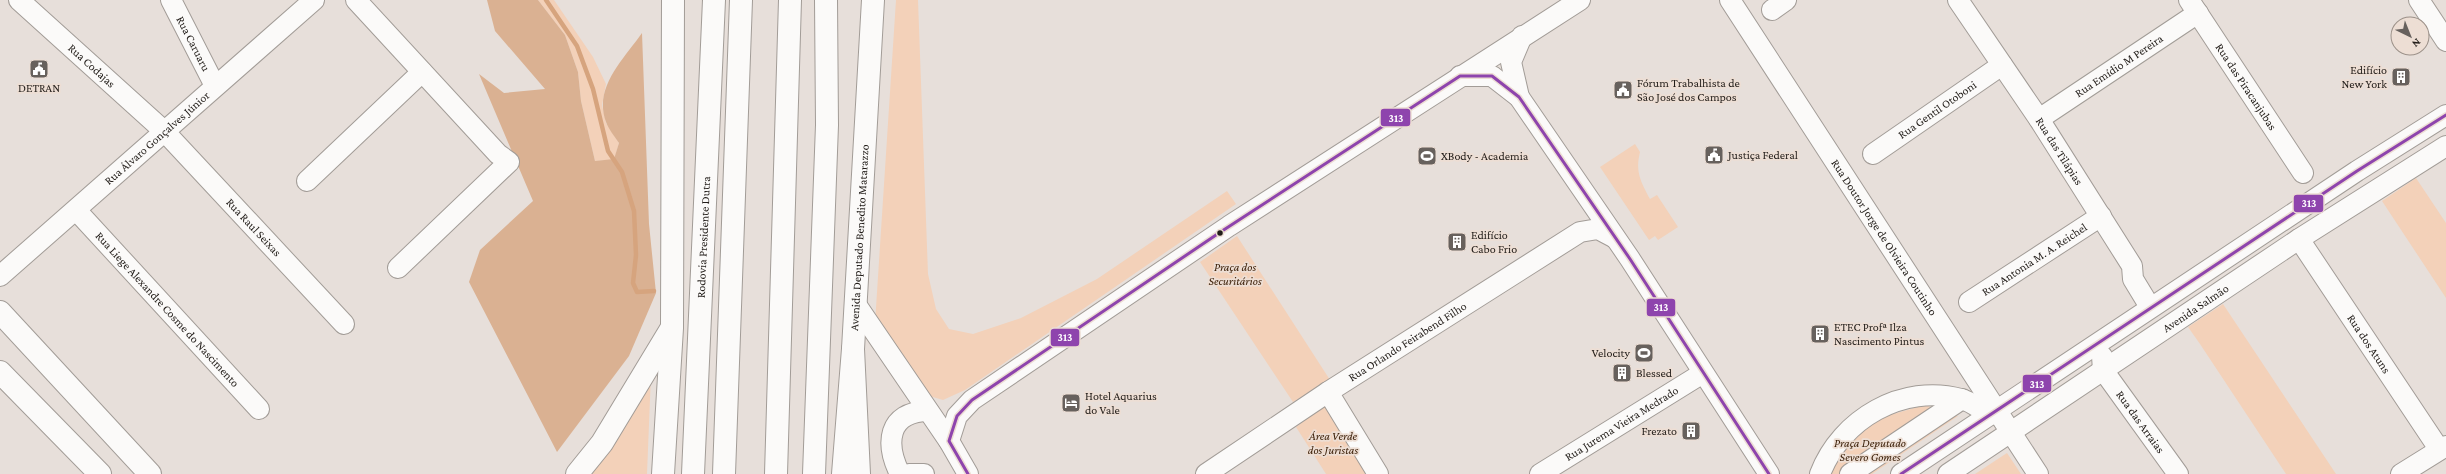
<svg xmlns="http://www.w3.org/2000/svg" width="2446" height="474" viewBox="0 0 2446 474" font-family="'Crimson Pro',serif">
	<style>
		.green { fill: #f3d1b9 }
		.forest { fill: #dab192 }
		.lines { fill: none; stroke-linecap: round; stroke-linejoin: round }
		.stream { stroke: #d6a47e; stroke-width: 4.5 }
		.minor-casing { stroke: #a29c97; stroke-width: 22 }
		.major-casing { stroke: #a29c97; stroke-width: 24 }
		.highway-casing { stroke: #a29c97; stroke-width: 24 }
		.minor { stroke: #fbfaf9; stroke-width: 20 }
		.major { stroke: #fbfaf9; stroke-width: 22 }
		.highway { stroke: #fbfaf9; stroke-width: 22 }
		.bus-1-casing { stroke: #edded4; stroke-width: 6 }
		.bus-1 { stroke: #8e44ad; stroke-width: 3 }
		.bus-dot { fill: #221d19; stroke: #edded4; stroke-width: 1.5 }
		.labels { text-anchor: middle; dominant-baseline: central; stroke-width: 3.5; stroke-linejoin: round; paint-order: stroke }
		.street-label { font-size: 12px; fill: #221d19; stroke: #edded4 }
		.poi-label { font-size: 12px; fill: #221d19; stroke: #edded4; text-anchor: start }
		.park-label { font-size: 12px; font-style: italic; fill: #3e220b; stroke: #edded4 }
		.line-badge { stroke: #edded4; stroke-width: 1.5 }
		.badge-label { font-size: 11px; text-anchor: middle; font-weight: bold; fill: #fff }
	</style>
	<rect width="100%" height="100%" fill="#e7dfda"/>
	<g class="green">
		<polygon points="538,0 554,0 593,57 606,84 602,105 606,123 619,143 614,160 595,161 581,101 578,72 565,35"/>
		<polygon points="896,0 918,0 928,274 936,309 949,329 973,334 1021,318 1097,279 1227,191 1236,204 965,390 943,400 926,395 875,323"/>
		<path d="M1635,144L1640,152C1635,172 1641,182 1650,199L1657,195L1678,227L1658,240L1655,236L1649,240L1600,167Z"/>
		<polygon points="2416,178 2446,223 2446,298 2382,201"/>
		<polygon points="1237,236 1330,380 1293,402 1200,262"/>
		<polygon points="2223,304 2336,474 2286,474 2200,344 2188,327"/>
		<polygon points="651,374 647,474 585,474"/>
		<polygon points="1332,400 1380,474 1326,474 1296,427"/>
		<polygon points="1925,405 1958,416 1872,474 1827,474 1853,435 1879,418"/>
		<polygon points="2007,453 2021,474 1975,474"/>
	</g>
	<path class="forest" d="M487,0H538L565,35L578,72L581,101L595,161L614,159L619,143C615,137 609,130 606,122C593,87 624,59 642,33L649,224L656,293L629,356L557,452L469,282L480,250L533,201L479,74L504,93L545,89L495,31Z"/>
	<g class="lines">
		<polyline class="stream" points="546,0 577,46 593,89 608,151 622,172 634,211 636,255 633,283 637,292 654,291"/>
		<g class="minor-casing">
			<g id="minor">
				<path id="s1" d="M19,0L164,131L344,324"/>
				<path id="s2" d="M171,0L215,86"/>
				<polyline points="356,0 498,154 509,162 398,268"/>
				<path id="s3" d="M1730,0L2038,474"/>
				<path id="s4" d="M1958,0L2039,119L2132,266L2133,279L2150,307"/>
				<path id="s5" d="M2189,0L2303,173"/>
				<polyline points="2419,0 2446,41"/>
				<polyline points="1772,10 1786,0"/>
				<polyline points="1460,76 1492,76 1519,97 1630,259 1769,474"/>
				<polyline points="1519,97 1511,62 1522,36"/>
				<path id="s6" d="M2039,119L2198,13"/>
				<path id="s7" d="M1873,154L2002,65"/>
				<polyline points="307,181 422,72"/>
				<path id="s8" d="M76,210L259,409"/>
				<path id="s9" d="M2299,239L2439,449"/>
				<path id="s10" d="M0,276L314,0"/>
				<path id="s11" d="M1969,302L2101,216"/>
				<polyline points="855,303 949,441 968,474"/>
				<path id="s12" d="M2102,356L2103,370L2178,474"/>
				<polyline points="1328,392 1378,474"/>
				<polyline points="949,441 957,416 972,400 1229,226 1580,0"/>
				<path d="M900,474C885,444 887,412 928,411"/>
				<polyline points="909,474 924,474"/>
				<path id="s13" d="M1206,474L1328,392L1580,232L1598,229L1615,238"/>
				<path id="s14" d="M1540,474L1703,373"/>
				<path d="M1820,474C1841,419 1903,383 1961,399C1971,401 1981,410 1990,415"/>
				<polyline points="1850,474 1962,399"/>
				<polyline points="1901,474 2357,171 2446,115"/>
				<path id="s15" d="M1948,474L2299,239L2446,146"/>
				<polyline points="2401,474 2446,446"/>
			</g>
		</g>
		<g class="major-casing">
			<g id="major">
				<polyline points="0,312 150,474"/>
				<polyline points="0,372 100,474"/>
				<polyline points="577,474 602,443 671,329"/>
				<polyline points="663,474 672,328 673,0"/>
				<path id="s16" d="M693,474L714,0"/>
				<polyline points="814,474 827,125 826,0"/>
				<path id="s17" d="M843,474L853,349L873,0"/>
			</g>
		</g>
		<g class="highway-casing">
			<g id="highway">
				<polyline points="853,349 859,474"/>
				<polyline points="724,474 741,0"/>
				<polyline points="776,474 790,0"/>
			</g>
		</g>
		<use href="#minor" class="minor"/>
		<use href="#major" class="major"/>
		<use href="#highway" class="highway"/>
		<g class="bus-1-casing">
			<g id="bus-1">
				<polyline points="968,474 949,441 957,416 972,400 1219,233 1460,76 1492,76 1519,97 1630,259 1769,474"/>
				<polyline points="1901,474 2357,171 2446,115"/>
			</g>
		</g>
		<use href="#bus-1" class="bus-1"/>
	</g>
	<defs>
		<g id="civic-square" transform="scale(1)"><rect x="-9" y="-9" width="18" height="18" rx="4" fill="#67615d" stroke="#edded4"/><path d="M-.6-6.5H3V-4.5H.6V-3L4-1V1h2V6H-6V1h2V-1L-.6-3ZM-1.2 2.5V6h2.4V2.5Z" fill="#fff"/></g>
		<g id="building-square" transform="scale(1)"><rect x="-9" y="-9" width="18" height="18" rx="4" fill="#67615d" stroke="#edded4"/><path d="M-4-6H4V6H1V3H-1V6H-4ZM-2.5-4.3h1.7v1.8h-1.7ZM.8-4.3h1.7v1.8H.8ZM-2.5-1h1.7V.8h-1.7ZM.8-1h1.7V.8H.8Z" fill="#fff"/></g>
		<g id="stadium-square" transform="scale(1)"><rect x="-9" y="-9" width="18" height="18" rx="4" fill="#67615d" stroke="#edded4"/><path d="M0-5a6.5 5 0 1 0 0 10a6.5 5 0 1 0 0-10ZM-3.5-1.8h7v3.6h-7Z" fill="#fff"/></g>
		<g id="hotel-square" transform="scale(1)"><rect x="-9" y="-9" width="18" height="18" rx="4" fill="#67615d" stroke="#edded4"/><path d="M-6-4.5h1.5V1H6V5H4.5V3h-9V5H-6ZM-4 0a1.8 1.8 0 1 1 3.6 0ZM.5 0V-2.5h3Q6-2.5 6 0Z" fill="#fff"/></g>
	</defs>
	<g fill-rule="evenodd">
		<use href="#civic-square" x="39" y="69"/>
		<use href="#building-square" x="2401" y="77"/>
		<use href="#civic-square" x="1623" y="90"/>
		<use href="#civic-square" x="1714" y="155"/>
		<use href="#stadium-square" x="1427" y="156"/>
		<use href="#building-square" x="1457" y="242"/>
		<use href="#building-square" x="1820" y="334"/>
		<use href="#stadium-square" x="1644" y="353"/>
		<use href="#building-square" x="1622" y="373"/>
		<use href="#hotel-square" x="1071" y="403"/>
		<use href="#building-square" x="1691" y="431"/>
	</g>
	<circle class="bus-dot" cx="1220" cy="233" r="3.5"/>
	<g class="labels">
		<g class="street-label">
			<text stroke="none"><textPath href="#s2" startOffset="49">Rua Caruaru</textPath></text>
			<text stroke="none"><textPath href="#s1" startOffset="98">Rua Codajas</textPath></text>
			<text stroke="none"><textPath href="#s6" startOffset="96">Rua Emídio M Pereira</textPath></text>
			<text stroke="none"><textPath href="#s5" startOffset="104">Rua das Piracanjubas</textPath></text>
			<text stroke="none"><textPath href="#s7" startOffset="78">Rua Gentil Otoboni</textPath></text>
			<text stroke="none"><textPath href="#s10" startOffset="209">Rua Álvaro Gonçalves Júnior</textPath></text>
			<text stroke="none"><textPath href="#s4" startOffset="182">Rua das Tilápias</textPath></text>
			<text stroke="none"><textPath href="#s1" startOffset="327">Rua Raul Seixas</textPath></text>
			<text stroke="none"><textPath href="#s16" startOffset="237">Rodovia Presidente Dutra</textPath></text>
			<text stroke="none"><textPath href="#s17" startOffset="237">Avenida Deputado Benedito Matarazzo</textPath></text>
			<text stroke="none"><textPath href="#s3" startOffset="283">Rua Doutor Jorge de Olvieira Coutinho</textPath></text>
			<text stroke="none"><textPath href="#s11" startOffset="78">Rua Antonia M. A. Reichel</textPath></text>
			<text stroke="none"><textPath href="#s15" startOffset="298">Avenida Salmão</textPath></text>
			<text stroke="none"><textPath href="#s8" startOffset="135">Rua Liege Alexandre Cosme do Nascimento</textPath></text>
			<text stroke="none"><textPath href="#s13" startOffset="241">Rua Orlando Feirabend Filho</textPath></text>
			<text stroke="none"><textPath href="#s9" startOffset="126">Rua dos Atuns</textPath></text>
			<text stroke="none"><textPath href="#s12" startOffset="78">Rua das Arraias</textPath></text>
			<text stroke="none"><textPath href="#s14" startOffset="96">Rua Jurema Vieira Medrado</textPath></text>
		</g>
		<g class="poi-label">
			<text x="2387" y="70" text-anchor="end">Edifício<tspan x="2387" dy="14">New York</tspan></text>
			<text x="1637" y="83">Fórum Trabalhista de<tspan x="1637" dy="14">São José dos Campos</tspan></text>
			<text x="39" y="88" text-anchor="middle">DETRAN</text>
			<text x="1728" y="155">Justiça Federal</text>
			<text x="1441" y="156">XBody - Academia</text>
			<text x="1471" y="235">Edifício<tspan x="1471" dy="14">Cabo Frio</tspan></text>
			<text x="1834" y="327">ETEC Profª Ilza<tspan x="1834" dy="14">Nascimento Pintus</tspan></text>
			<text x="1630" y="353" text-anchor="end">Velocity</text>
			<text x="1636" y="373">Blessed</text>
			<text x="1085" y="396">Hotel Aquarius<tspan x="1085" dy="14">do Vale</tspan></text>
			<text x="1677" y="431" text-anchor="end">Frezato</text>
		</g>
		<g class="park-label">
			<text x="1235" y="267">Praça dos<tspan x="1235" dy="14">Securitários</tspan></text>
			<text x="1333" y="436">Área Verde<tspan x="1333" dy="14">dos Juristas</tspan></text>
			<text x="1870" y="443">Praça Deputado<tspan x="1870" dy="14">Severo Gomes</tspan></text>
		</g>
	</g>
	<g class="line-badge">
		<rect x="1380" y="108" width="31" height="19" rx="4" fill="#8e44ad"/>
		<rect x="2293" y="194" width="31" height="19" rx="4" fill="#8e44ad"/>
		<rect x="1646" y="298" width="30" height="19" rx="4" fill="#8e44ad"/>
		<rect x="1050" y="328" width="30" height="19" rx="4" fill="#8e44ad"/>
		<rect x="2022" y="374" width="30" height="19" rx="4" fill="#8e44ad"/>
	</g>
	<g class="badge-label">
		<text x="1396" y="122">313</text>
		<text x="2309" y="207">313</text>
		<text x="1661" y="311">313</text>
		<text x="1065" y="341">313</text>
		<text x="2037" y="388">313</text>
	</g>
	<g transform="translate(2410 36) rotate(137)"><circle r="19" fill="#edded4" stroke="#9c9189"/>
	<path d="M0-3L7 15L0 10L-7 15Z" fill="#67615d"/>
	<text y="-6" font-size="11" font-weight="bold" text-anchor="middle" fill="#221d19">N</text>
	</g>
</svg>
